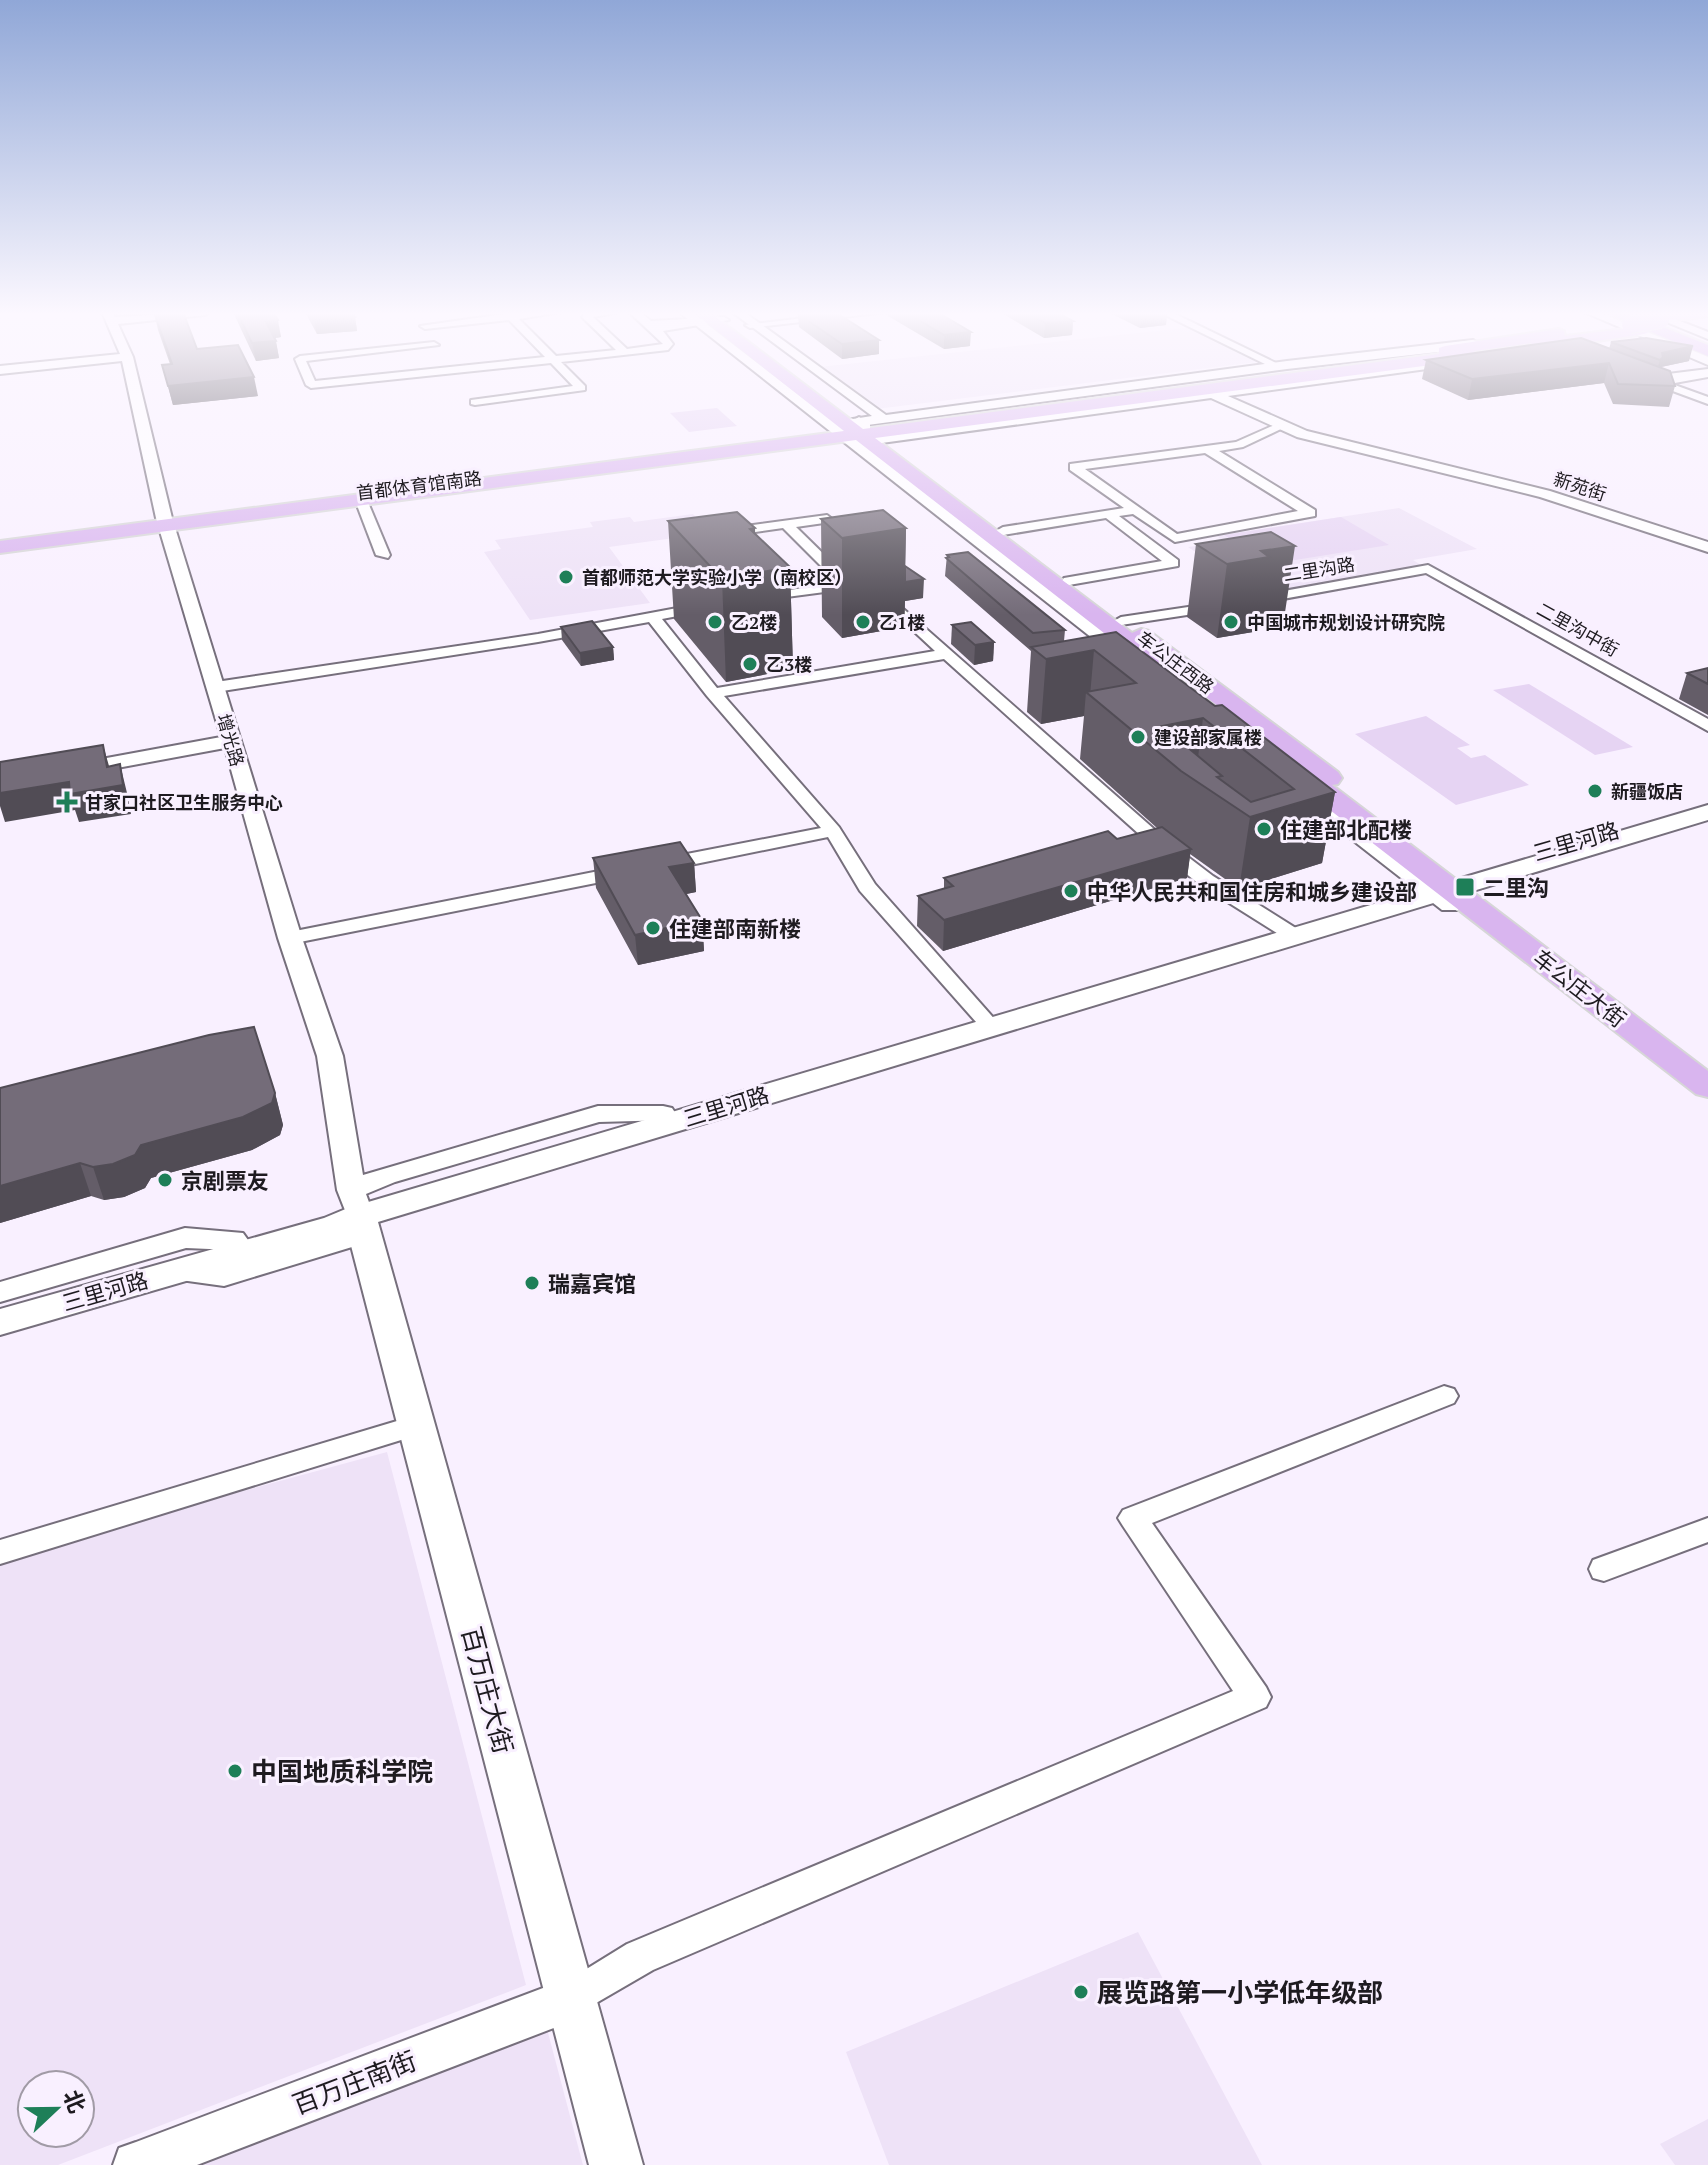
<svg xmlns="http://www.w3.org/2000/svg" width="1708" height="2165" viewBox="0 0 1708 2165" font-family="'PT Serif','Noto Sans SC',serif">
	<style>
		.built { fill: #eee2f7; fill-rule: evenodd }
		.green { fill: #e6d4f3 }
		.lines { fill: none; stroke-linecap: round; stroke-linejoin: round }
		.minor-casing { stroke: #766f7c; stroke-width: 4 }
		.tertiary-casing { stroke: #766f7c; stroke-width: 4 }
		.secondary-casing { stroke: #766f7c; stroke-width: 4 }
		.primary-casing { stroke: #d6d6d7; stroke-width: 4 }
		.trunk-casing { stroke: #d6d6d7; stroke-width: 4 }
		.minor { fill: #fff; fill-rule: evenodd }
		.tertiary { fill: #fff; fill-rule: evenodd }
		.secondary { fill: #fff; fill-rule: evenodd }
		.primary { fill: #d9b5ef; fill-rule: evenodd }
		.trunk { fill: #cc9cea; fill-rule: evenodd }
		.primary-bridge-casing { stroke: #d6d6d7; stroke-width: 18; stroke-linecap: butt }
		.primary-bridge { stroke: #d9b5ef; stroke-width: 16 }
		.wall { fill: #645d68 }
		.shaded-wall { fill: #514c55 }
		.building { fill: #746c79; stroke: #514c55; stroke-width: 2; fill-rule: evenodd }
		.poi-dot { fill: #1e7f58; stroke: #f9f0ff; stroke-width: 3 }
		.labels { text-anchor: middle; dominant-baseline: central; stroke-width: 6; stroke-linejoin: round; paint-order: stroke }
		.far-street-label { font-size: 18px; fill: #1e1b20; stroke: #f9f0ff }
		.far-poi-label { font-size: 18px; font-weight: bold; fill: #1e1b20; stroke: #f9f0ff; text-anchor: start }
		.poi-label { font-size: 22px; font-weight: bold; fill: #1e1b20; stroke: #f9f0ff; text-anchor: start }
		.street-label { font-size: 22px; fill: #1e1b20; stroke: #f9f0ff }
		.near-street-label { font-size: 26px; fill: #1e1b20; stroke: #f9f0ff }
		.near-poi-label { font-size: 26px; font-weight: bold; fill: #1e1b20; stroke: #f9f0ff; text-anchor: start }
	</style>
	<rect width="100%" height="100%" fill="#f9f0ff"/>
	<g class="built">
		<polygon points="1193,327 1264,361 876,409 819,367"/>
		<polygon points="1399,508 1477,549 1413,560 1424,567 1260,595 1188,547 1224,542 1217,536"/>
		<polygon points="693,514 710,533 609,547 650,603 530,620 484,552 501,549 495,540 593,527 590,522 630,517 634,522"/>
		<path d="M387,1452L526,1985L58,2165H0V1557ZM32,2085H80V2133H32Z"/>
		<polygon points="1138,1932 1262,2165 889,2165 846,2052"/>
		<polygon points="546,2025 583,2165 195,2165"/>
		<polygon points="1708,2119 1708,2165 1675,2165 1660,2144"/>
	</g>
	<g class="green">
		<polygon points="717,408 737,426 689,432 670,413"/>
		<polygon points="1341,517 1389,545 1270,564 1224,535"/>
		<polygon points="1529,684 1633,747 1595,755 1493,690"/>
		<polygon points="1426,716 1470,745 1457,748 1471,758 1485,755 1529,785 1456,805 1355,734"/>
	</g>
	<g class="lines">
		<g class="minor-casing">
			<g id="minor">
				<polygon points="561,312 519,319 556,356 616,350 582,317 585,312 620,312 593,317 627,349 663,344 629,312 640,312 651,321 724,317 729,320 663,331 673,344 668,350 561,362 585,386 585,390 475,405 471,404 471,400 573,386 551,363 311,388 306,385 295,359 300,356 434,342 439,345 306,361 315,381 545,357 509,320 425,329 420,326 511,313"/>
				<polygon points="855,312 887,312 750,328 745,325"/>
				<polygon points="1159,312 1171,312 1278,364 1269,366"/>
				<polygon points="1647,375 1708,397 1708,404 1643,380 1642,378"/>
				<path d="M1279,423L1283,424V428L1243,447L1219,451L1315,510V516L1175,542L1133,514L1119,516L1178,560V566L1069,585L1062,581L1064,578L1162,561L1106,518L1003,535L996,531L1003,527L1124,508L1070,470V464L1236,442ZM1205,453L1298,511L1177,534L1085,469Z"/>
				<polygon points="357,497 367,500 390,555 388,558 376,555 355,500"/>
				<polygon points="827,515 848,531 848,537 838,537 824,523 796,527 846,576 846,581 855,582 855,588 757,601 755,598 762,594 838,583 783,528 728,536 723,535 723,529"/>
				<polygon points="1428,565 1708,719 1708,731 1426,573 1261,603 1254,599 1261,595"/>
				<polygon points="883,591 1171,844 1213,876 1302,932 1305,936 1302,940 1288,940 1199,884 1159,852 944,659 724,696 839,827 875,884 998,1023 1002,1027 991,1033 984,1031 860,891 828,837 661,871 654,869 652,865 654,861 661,859 821,828 707,696 649,622 538,642 216,692 208,687 216,682 538,634 704,603 709,604 709,610 662,619 717,688 935,651 878,598 876,595"/>
				<polygon points="1215,603 1220,604 1220,610 1121,625 1114,621 1121,617"/>
				<polygon points="624,866 633,872 631,876 290,944 280,938 290,932"/>
				<polygon points="1444,1386 1454,1389 1458,1396 1454,1403 1152,1523 1266,1687 1271,1697 1266,1707 653,1970 572,2017 559,2012 554,1999 559,1986 627,1944 1233,1691 1123,1526 1118,1518 1123,1510"/>
				<polygon points="417,1415 427,1418 431,1425 427,1432 0,1564 0,1540"/>
				<polygon points="1708,1518 1708,1542 1604,1581 1593,1578 1589,1569 1593,1560"/>
			</g>
		</g>
		<g class="tertiary-casing">
			<g id="tertiary">
				<polygon points="102,312 112,312 115,317 211,312 205,315 118,324 133,357 172,518 302,938 343,1056 363,1175 598,1106 663,1106 672,1108 676,1114 672,1120 599,1122 395,1182 366,1194 374,1216 366,1224 375,1226 379,1233 375,1240 224,1286 166,1278 161,1271 166,1264 176,1261 224,1266 359,1225 350,1223 337,1190 317,1056 278,938 225,748 74,776 64,770 74,764 221,737 156,518 122,361 0,374 0,366 120,354"/>
				<polygon points="679,312 691,312 1132,652 1135,656 1132,660 1120,660"/>
				<polygon points="732,312 744,312 886,415 1287,361 1473,340 1479,344 1473,348 1287,369 845,428 838,424 840,421 872,416"/>
				<polygon points="1584,312 1599,312 1708,357 1708,365"/>
				<polygon points="1642,312 1657,312 1708,332 1708,339"/>
				<polygon points="1423,362 1427,363 1427,369 1228,396 1307,431 1550,491 1708,542 1708,552 1540,497 1297,437 1211,398 867,445 860,441 867,437"/>
				<polygon points="1708,369 1708,377 1658,386 1652,382 1660,375"/>
				<polygon points="1303,786 1310,788 1458,900 1461,905 1458,910 1442,910 1296,796 1293,792"/>
				<polygon points="185,1228 243,1233 248,1240 243,1247 233,1250 186,1248 0,1302 0,1282"/>
				<polygon points="572,1977 587,1984 594,1999 587,2014 572,2021 197,2165 113,2165 119,2148 136,2142"/>
			</g>
		</g>
		<g class="secondary-casing">
			<g id="secondary">
				<polygon points="859,417 870,424 870,430 860,430 851,422"/>
				<polygon points="1708,805 1708,820 378,1222 643,2165 589,2165 348,1234 0,1335 0,1309 324,1218 348,1208"/>
			</g>
		</g>
		<g class="primary-casing">
			<g id="primary">
				<polygon points="693,312 709,312 863,429 1439,354 1439,348 1445,346 1559,329 1564,331 1565,336 1649,326 1649,332 1644,334 1537,350 1532,348 1531,343 1474,351 1477,355 1469,360 875,438 1132,633 1141,629 1149,631 1338,772 1342,778 1338,784 1332,785 1708,1071 1708,1097 1696,1094 1290,779 1286,773 1290,767 1296,766 1162,663 1153,667 1145,665 856,440 0,553 0,541 844,431"/>
				<path d="M1644,312H1708V316C1690,319 1658,324 1644,312Z"/>
			</g>
		</g>
		<g class="trunk-casing">
			<polygon id="trunk" points="1604,312 1625,312 1708,345 1708,356"/>
		</g>
		<use href="#minor" class="minor"/>
		<use href="#tertiary" class="tertiary"/>
		<use href="#secondary" class="secondary"/>
		<use href="#primary" class="primary"/>
		<use href="#trunk" class="trunk"/>
		<g class="primary-bridge-casing">
			<polyline id="primary-bridge" points="1630,325 1661,320"/>
		</g>
		<use href="#primary-bridge" class="primary-bridge"/>
	</g>
	<g class="wall">
		<polygon points="154,312 197,349 258,396 173,405 162,365 170,364 158,330"/>
		<polygon points="233,312 273,312 281,337 275,338 279,358 256,361"/>
		<polygon points="305,312 351,312 355,317 357,331 317,334"/>
		<polygon points="888,312 937,312 970,346 944,349 888,316"/>
		<polygon points="1000,312 1056,312 1073,321 1072,335 1044,338"/>
		<polygon points="1108,312 1167,312 1166,325 1140,328"/>
		<polygon points="798,314 879,340 879,354 842,359 799,327"/>
		<polygon points="1611,342 1689,361 1661,367 1675,386 1669,407 1613,404 1604,383 1468,400 1422,379 1426,360 1609,349"/>
		<polygon points="821,519 906,528 905,566 923,598 905,601 904,627 842,638 822,617"/>
		<polygon points="668,521 755,528 755,534 790,567 793,669 726,682 674,619"/>
		<polygon points="1271,532 1284,619 1260,624 1259,631 1217,638 1187,617 1196,544"/>
		<polygon points="947,555 1065,630 1064,641 1116,632 1215,706 1335,792 1322,863 1239,889 1190,854 1187,878 943,951 917,926 918,896 944,889 944,878 1117,839 1157,828 1080,759 1084,716 1041,724 1027,712 1031,651 945,576"/>
		<polygon points="952,625 994,642 993,661 974,665 951,644"/>
		<polygon points="561,627 613,647 614,660 581,666 562,640"/>
		<polygon points="1708,668 1708,715 1679,699 1687,673"/>
		<polygon points="593,858 694,863 696,892 686,894 702,920 704,951 638,965 596,888"/>
		<polygon points="0,1088 275,1093 283,1125 280,1135 252,1150 151,1178 145,1188 124,1197 104,1200 91,1196 0,1223"/>
	</g>
	<g class="shaded-wall">
		<polygon points="1141,312 1167,312 1166,325 1140,328"/>
		<polygon points="355,317 357,331 317,334 314,320"/>
		<polygon points="278,320 281,337 269,339 266,322"/>
		<polygon points="1073,321 1072,335 1044,338 1045,323"/>
		<polygon points="971,332 970,346 944,349 944,335"/>
		<polygon points="879,340 879,354 842,359 842,344"/>
		<polygon points="276,341 279,358 256,361 252,343"/>
		<polygon points="1693,346 1689,361 1661,367 1656,374 1662,353"/>
		<polygon points="1609,363 1604,383 1468,400 1472,379"/>
		<polygon points="254,377 258,396 173,405 168,386"/>
		<polygon points="755,528 756,573 790,567 793,669 726,682 722,579 750,529"/>
		<polygon points="906,528 905,582 924,579 923,598 905,601 904,627 842,638 842,538"/>
		<polygon points="1295,546 1284,619 1260,624 1259,631 1217,638 1227,564 1261,551"/>
		<polygon points="994,642 993,661 974,665 975,645"/>
		<polygon points="613,647 614,660 581,666 580,653"/>
		<polygon points="1094,650 1090,696 1086,692 1084,716 1041,724 1046,659"/>
		<polygon points="1203,718 1195,781 1162,726"/>
		<polygon points="103,745 111,773 120,764 127,793 131,814 79,822 75,810 5,822 0,806 0,793 69,782 107,767"/>
		<polygon points="1335,792 1322,863 1239,889 1250,817"/>
		<polygon points="1191,849 1187,878 943,951 944,920"/>
		<polygon points="694,863 696,892 672,897 669,867"/>
		<polygon points="702,920 704,951 638,965 635,935"/>
		<polygon points="275,1093 283,1125 280,1135 252,1150 151,1178 145,1188 124,1197 104,1200 93,1167 141,1145"/>
		<polygon points="80,1163 91,1196 0,1223 0,1186"/>
	</g>
	<g class="building">
		<polygon points="154,312 183,312 197,349 238,345 254,377 168,386 162,365 172,364"/>
		<polygon points="237,312 273,312 278,320 266,322 276,341 252,343"/>
		<polygon points="310,312 351,312 355,317 314,320"/>
		<polygon points="816,312 835,312 879,340 842,344 798,314"/>
		<polygon points="905,312 937,312 971,332 944,335"/>
		<polygon points="1025,312 1056,312 1073,321 1045,323"/>
		<polygon points="1581,338 1670,371 1675,386 1618,384 1609,363 1472,379 1426,360"/>
		<polygon points="1646,338 1693,346 1662,353 1663,357 1660,360 1611,342"/>
		<polygon points="883,510 906,528 842,538 821,519"/>
		<polygon points="737,512 755,528 750,529 790,567 722,579 668,521"/>
		<polygon points="1271,532 1295,546 1261,551 1269,557 1227,564 1196,544"/>
		<polygon points="968,552 1065,630 1033,633 946,558 949,557 947,555"/>
		<polygon points="905,566 924,579 905,582"/>
		<polygon points="592,621 613,647 580,653 561,627"/>
		<polygon points="971,622 994,642 975,645 952,625"/>
		<path d="M1116,632L1215,706L1222,705L1335,792L1250,817L1181,771L1086,692L1136,683L1094,650L1046,659L1031,647ZM1203,718L1294,789L1251,802L1217,777L1222,776L1162,726Z"/>
		<polygon points="1708,668 1708,684 1687,673"/>
		<polygon points="103,745 107,767 120,764 123,785 70,794 69,782 0,793 0,762"/>
		<polygon points="1162,827 1191,849 944,920 918,896 953,886 944,878 1108,831 1117,839"/>
		<polygon points="680,842 694,863 669,867 702,920 635,935 593,858"/>
		<polygon points="254,1027 275,1093 272,1103 243,1117 141,1145 135,1155 113,1164 93,1167 80,1163 0,1186 0,1088 209,1035"/>
	</g>
	<linearGradient id="sky" x2="0" y2="1"><stop stop-color="#90a7d7"/><stop offset="0.51" stop-color="#fcf8ff"/><stop offset="1" stop-color="#fcf8ff" stop-opacity="0"/></linearGradient>
	<rect width="1708" height="615" fill="url(#sky)"/>
	<g class="poi-dot">
		<circle cx="566" cy="577" r="8"/>
		<circle cx="715" cy="622" r="8"/>
		<circle cx="863" cy="622" r="8"/>
		<circle cx="1231" cy="622" r="8"/>
		<circle cx="750" cy="664" r="8"/>
		<circle cx="1138" cy="737" r="8"/>
		<circle cx="1595" cy="791" r="8"/>
		<path d="M63 790h8v8h8v8h-8v8h-8v-8h-8v-8h8z"/>
		<circle cx="1264" cy="829" r="8"/>
		<rect x="1455" y="877" width="20" height="20" rx="4"/>
		<circle cx="1071" cy="891" r="8"/>
		<circle cx="653" cy="928" r="8"/>
		<circle cx="165" cy="1180" r="8"/>
		<circle cx="532" cy="1283" r="8"/>
		<circle cx="235" cy="1771" r="8"/>
		<circle cx="1081" cy="1992" r="8"/>
	</g>
	<g class="labels">
		<g class="far-street-label">
			<text transform="translate(419 485) rotate(-7)">首都体育馆南路</text>
			<text transform="translate(1580 486) rotate(18)">新苑街</text>
			<text transform="translate(1319 569) rotate(-9)">二里沟路</text>
			<text transform="translate(1578 629) rotate(29)">二里沟中街</text>
			<text transform="translate(1176 662) rotate(37)">车公庄西路</text>
			<text transform="translate(231 740) rotate(74)">增光路</text>
		</g>
		<g class="far-poi-label">
			<text x="582" y="577">首都师范大学实验小学（南校区）</text>
			<text x="731" y="622">乙2楼</text>
			<text x="879" y="622">乙1楼</text>
			<text x="1247" y="622">中国城市规划设计研究院</text>
			<text x="766" y="664">乙3楼</text>
			<text x="1154" y="737">建设部家属楼</text>
			<text x="1611" y="791">新疆饭店</text>
			<text x="85" y="802">甘家口社区卫生服务中心</text>
		</g>
		<g class="poi-label">
			<text x="1280" y="829">住建部北配楼</text>
			<text x="1483" y="887">二里沟</text>
			<text x="1087" y="891">中华人民共和国住房和城乡建设部</text>
			<text x="669" y="928">住建部南新楼</text>
			<text x="181" y="1180">京剧票友</text>
			<text x="548" y="1283">瑞嘉宾馆</text>
		</g>
		<g class="street-label">
			<text transform="translate(1576 841) rotate(-16)">三里河路</text>
			<text transform="translate(1580 988) rotate(38)">车公庄大街</text>
			<text transform="translate(726 1106) rotate(-17)">三里河路</text>
			<text transform="translate(105 1291) rotate(-16)">三里河路</text>
		</g>
		<g class="near-street-label">
			<text transform="translate(488 1690) rotate(75)">百万庄大街</text>
			<text transform="translate(354 2082) rotate(-21)">百万庄南街</text>
		</g>
		<g class="near-poi-label">
			<text x="251" y="1771">中国地质科学院</text>
			<text x="1097" y="1992">展览路第一小学低年级部</text>
		</g>
	</g>
	<g transform="translate(56 2109) rotate(68)"><circle r="38" fill="#f9f0ff" stroke="#a19ba6" stroke-width="2"/>
	<path d="M0-6L14 30L0 20L-14 30Z" fill="#1e7f58"/>
	<text y="-12" font-size="22" font-weight="bold" text-anchor="middle" fill="#1e1b20">北</text>
	</g>
</svg>
